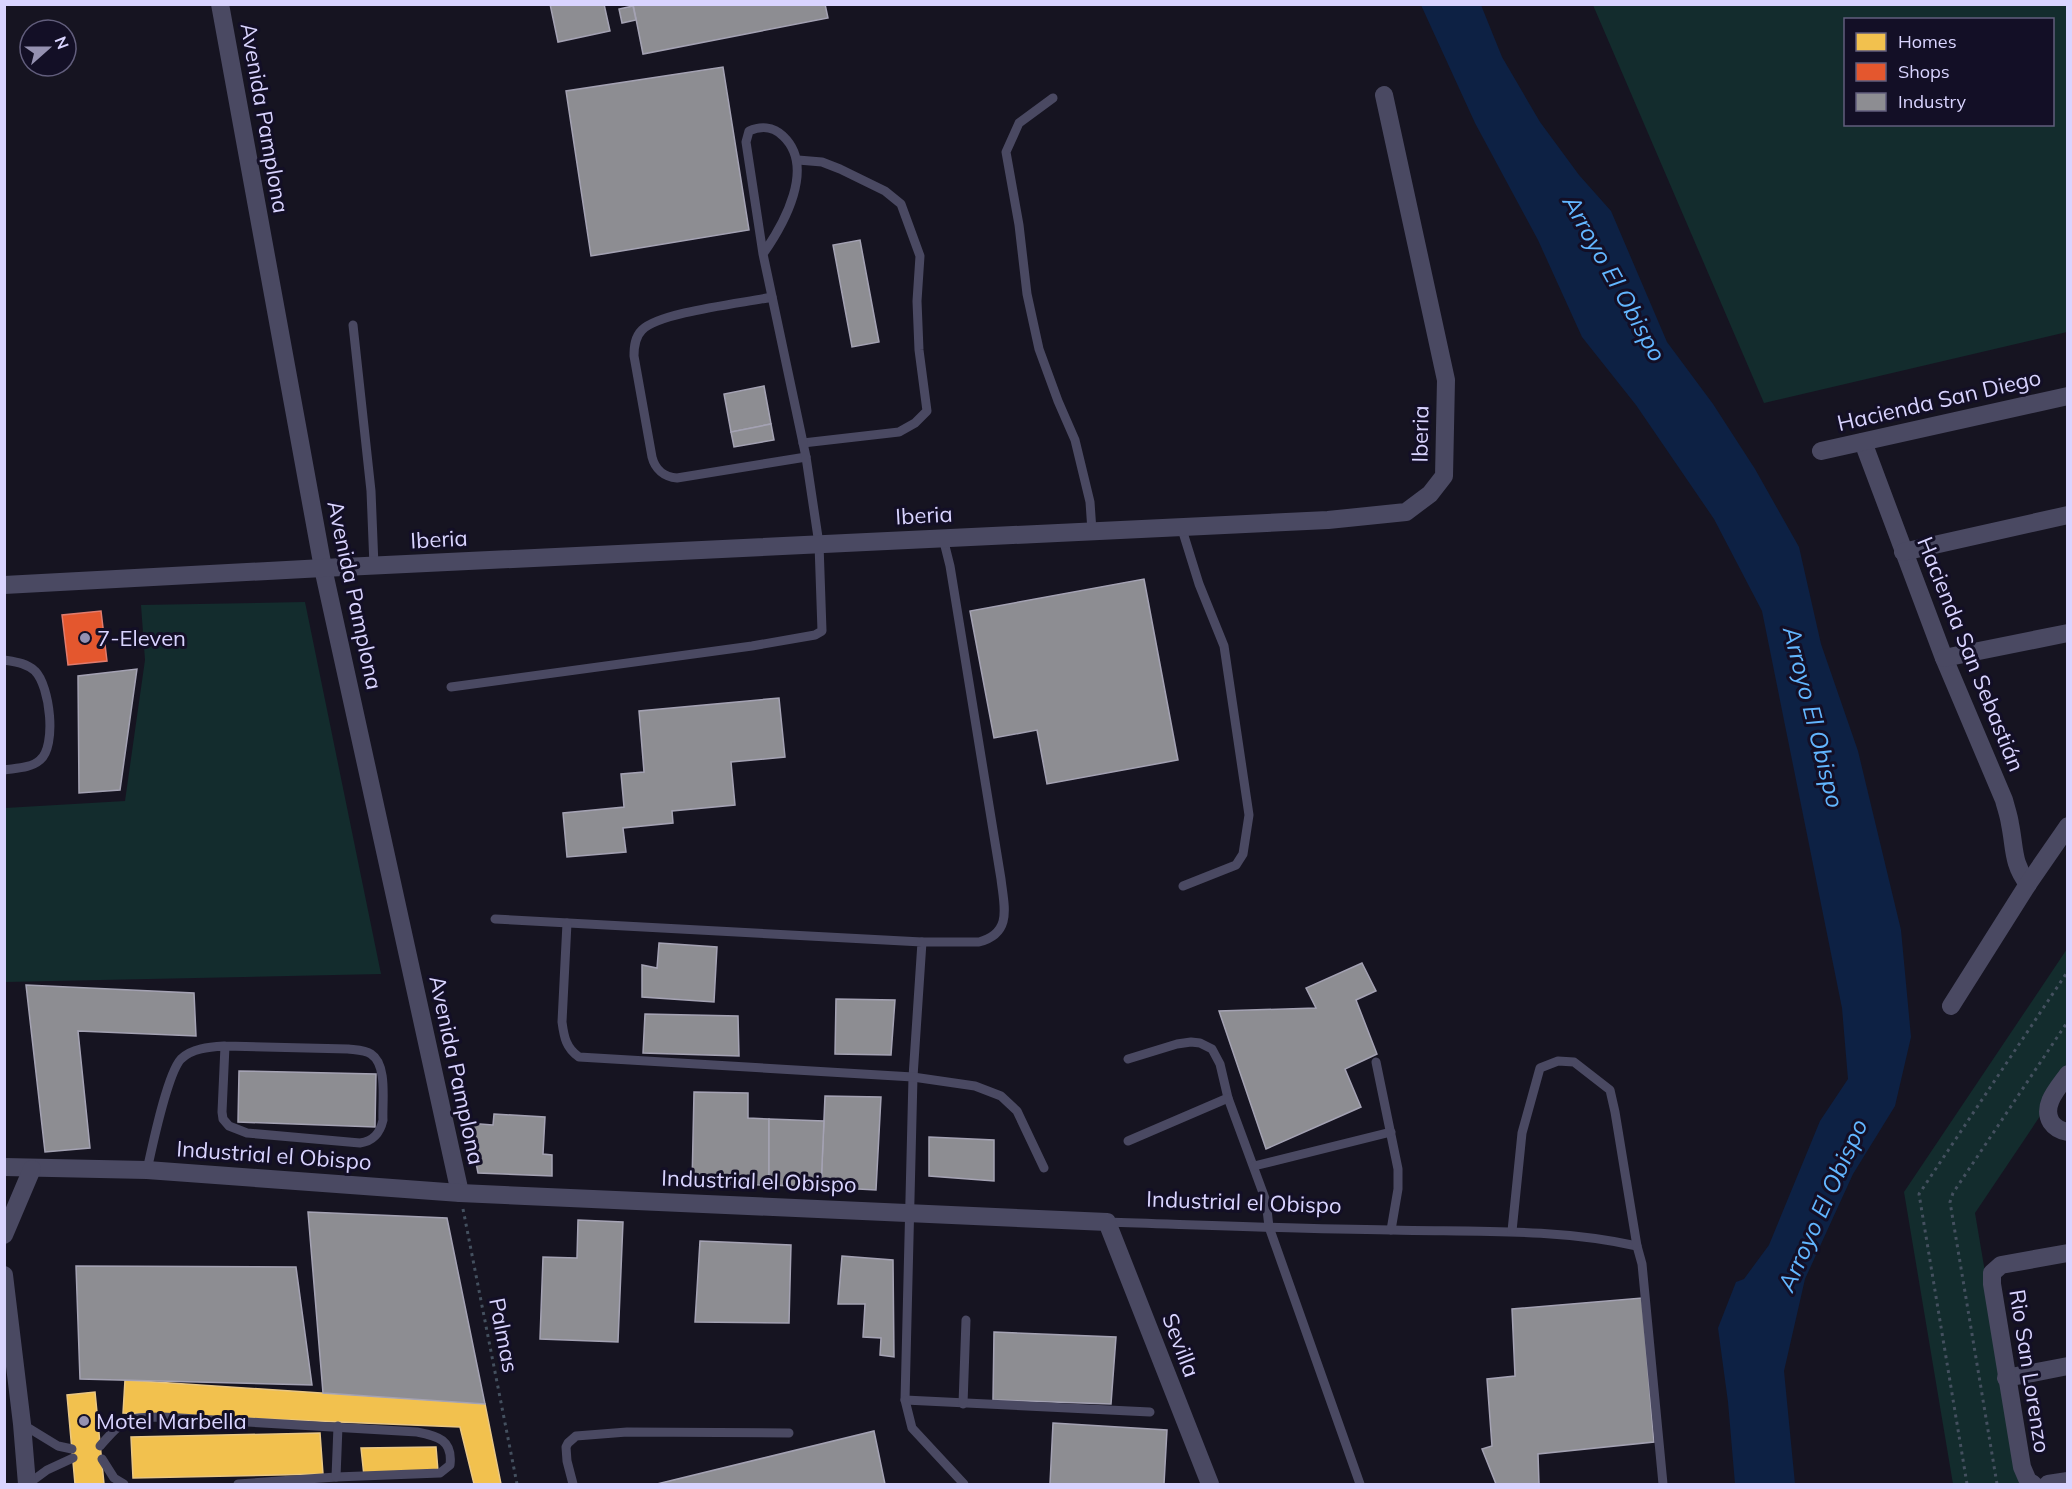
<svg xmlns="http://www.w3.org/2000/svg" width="2072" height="1489" viewBox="0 0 2072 1489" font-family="Mulish,sans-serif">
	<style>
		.green { fill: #132c2d; fill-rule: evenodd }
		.water { fill: #0d2144 }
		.homes { fill: #f2c14e; stroke: #eac783; stroke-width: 1.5 }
		.shops { fill: #e4572e; stroke: #e17c6d; stroke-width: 1.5 }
		.industry { fill: #8d8d92; stroke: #a4a2b3; stroke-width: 1.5 }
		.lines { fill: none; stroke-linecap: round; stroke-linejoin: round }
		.path { stroke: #44505f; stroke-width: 3; stroke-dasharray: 3 4.5; stroke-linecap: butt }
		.lane { stroke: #4a4962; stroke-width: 9 }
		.street { stroke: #4a4962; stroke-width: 18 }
		.poi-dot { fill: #9591b1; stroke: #130f26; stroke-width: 2 }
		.labels { text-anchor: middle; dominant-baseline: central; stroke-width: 6; stroke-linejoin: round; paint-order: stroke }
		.street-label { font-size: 22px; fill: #d9d4ff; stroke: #130f26 }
		.poi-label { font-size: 22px; fill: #d9d4ff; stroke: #130f26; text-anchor: start }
		.water-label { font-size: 24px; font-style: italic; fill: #62b6ff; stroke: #130f26 }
	</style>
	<rect width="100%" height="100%" fill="#161421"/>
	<g class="green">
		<path d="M1593,5H2067V332L1764,403ZM1846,20H2052V124H1846Z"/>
		<polygon points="305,602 381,974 5,982 5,808 125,801 145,660 141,605"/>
		<polygon points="2067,949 2067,1076 1975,1213 2021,1484 1953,1484 1904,1192"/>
	</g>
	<polygon class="water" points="1421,5 1481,5 1502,57 1540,122 1579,175 1611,211 1667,342 1713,404 1755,469 1799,547 1821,644 1858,751 1901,930 1911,1037 1895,1106 1853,1174 1805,1279 1784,1371 1795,1484 1735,1484 1728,1402 1718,1328 1736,1282 1744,1279 1769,1245 1820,1121 1848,1079 1842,1008 1762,611 1714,519 1636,405 1582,337 1538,240 1475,123"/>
	<g class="homes">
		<polygon points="125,1380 485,1404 501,1484 474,1484 460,1427 123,1413"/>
		<polygon points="95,1392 104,1484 75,1484 67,1395"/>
		<polygon points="320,1433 323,1474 133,1478 131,1437"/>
		<polygon points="436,1447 438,1471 364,1476 361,1448"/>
	</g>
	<polygon class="shops" points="101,611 107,661 68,665 62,615"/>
	<g class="industry">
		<polygon points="550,4 604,4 610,31 558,42"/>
		<polygon points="633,4 825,4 828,18 643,54"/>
		<polygon points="633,6 636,20 622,23 619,9"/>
		<polygon points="723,67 749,230 591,256 566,91"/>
		<polygon points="860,240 879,342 852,347 833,245"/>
		<polygon points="764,386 771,424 731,432 724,394"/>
		<polygon points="771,424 774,440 734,447 731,432"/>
		<polygon points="1144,579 1178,760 1047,784 1037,730 994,738 970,611"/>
		<polygon points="137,669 120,790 79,793 78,676"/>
		<polygon points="779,698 785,757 731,762 735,805 672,811 673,823 623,828 626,852 567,857 563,813 624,807 621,774 644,772 639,711"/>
		<polygon points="659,943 717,947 714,1002 642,997 642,965 657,968"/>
		<polygon points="1362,963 1376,991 1356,1000 1377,1054 1345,1069 1361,1107 1266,1149 1219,1011 1316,1008 1306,988"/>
		<polygon points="26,985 194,993 196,1036 78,1031 90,1148 45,1152"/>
		<polygon points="836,999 895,1000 891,1055 835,1054"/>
		<polygon points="645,1014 738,1016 739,1056 643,1053"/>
		<polygon points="239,1071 376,1074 375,1127 238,1122"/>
		<polygon points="694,1092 748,1093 748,1118 769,1119 769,1185 692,1184"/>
		<polygon points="825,1096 881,1097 876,1190 821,1187"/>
		<polygon points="494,1114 545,1117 543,1154 552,1155 552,1176 478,1173 468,1123 493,1125"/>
		<polygon points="769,1119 824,1121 821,1187 769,1185"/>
		<polygon points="929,1137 994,1140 994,1181 929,1176"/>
		<polygon points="308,1212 447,1218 485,1404 323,1393"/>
		<polygon points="578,1220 623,1222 618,1342 540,1339 543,1257 577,1258"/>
		<polygon points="700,1241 791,1245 789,1323 695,1322"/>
		<polygon points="842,1256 893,1260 894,1357 880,1355 881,1338 863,1337 865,1304 838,1304"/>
		<polygon points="76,1266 296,1267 312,1385 80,1379"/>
		<polygon points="1642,1298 1654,1442 1538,1454 1539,1484 1496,1484 1482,1449 1492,1446 1487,1379 1515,1376 1512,1309"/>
		<polygon points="994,1332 1116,1337 1111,1404 993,1400"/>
		<polygon points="1053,1423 1167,1430 1164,1484 1050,1484"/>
		<polygon points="874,1431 885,1484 657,1484"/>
	</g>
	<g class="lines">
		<g class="path">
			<polyline points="463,1209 517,1484"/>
			<polyline points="1967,1484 1919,1194 2068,971"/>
			<polyline points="1997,1484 1950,1202 1953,1193 2068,1021"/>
		</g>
		<g class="lane">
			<polyline points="1053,98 1019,123 1006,152 1019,225 1027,294 1039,349 1058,401 1075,440 1090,502 1092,531"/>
			<polyline points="798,160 822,162 840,169 885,191 901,204 920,256 917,301 919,350 927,411 915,423 899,432 803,443"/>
			<path d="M772,297C744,303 660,312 642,330C635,337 634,346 634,356L652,457C655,469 664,477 677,478L806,457"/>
			<polyline points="353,325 371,491 374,566"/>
			<polyline points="1181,526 1199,584 1224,646 1249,815 1243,854 1236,865 1183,886"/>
			<path d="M4,660C16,662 26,663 35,671C50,686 57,746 40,760C31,768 17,768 4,770"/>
			<path d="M451,687L752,646L815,635L822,631L819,544L806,457L763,254L746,142L749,131C760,126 773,126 783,136C816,167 784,224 763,254"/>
			<polyline points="495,919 922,942 913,1077 905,1400 1150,1412"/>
			<path d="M567,923L562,1022C564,1037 566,1048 579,1057L913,1077L975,1086L1001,1096L1017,1111L1044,1168"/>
			<path d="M922,942H979C1013,933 1004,906 1001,879L950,566L943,538"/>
			<polyline points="1128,1059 1177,1044 1191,1042 1200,1043 1212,1049 1220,1064 1228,1098 1266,1201 1269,1227 1360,1484"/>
			<polyline points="1376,1062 1398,1169 1398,1189 1391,1230"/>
			<polyline points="1128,1141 1228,1098"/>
			<polyline points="1254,1166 1391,1132"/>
			<path d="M147,1170C152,1148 167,1074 181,1059C192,1048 210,1047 225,1046L348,1049C355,1050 365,1050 371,1054C388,1065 382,1102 383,1120C380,1133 374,1141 360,1143L247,1133L229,1126L223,1119L222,1112L225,1046"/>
			<path d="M1107,1222C1202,1225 1296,1229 1391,1230C1473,1232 1556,1228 1637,1246L1642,1264L1663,1484"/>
			<polyline points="1512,1231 1522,1133 1540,1068 1558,1061 1574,1062 1610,1090 1615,1112 1637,1246"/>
			<polyline points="905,1400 912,1428 964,1484"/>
			<polyline points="963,1404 966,1320"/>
			<polyline points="22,1424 58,1446 72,1449"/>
			<path d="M100,1446C124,1419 126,1417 163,1417L417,1432C438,1436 453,1440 450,1465L440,1473L336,1477L238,1484"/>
			<polyline points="102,1459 114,1478 124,1484"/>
			<polyline points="336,1477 338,1426"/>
			<polyline points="28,1484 47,1470 73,1458"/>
			<polyline points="573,1484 567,1461 566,1447 568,1443 576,1436 627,1432 789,1433"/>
		</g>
		<g class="street">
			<polyline points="220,4 323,568 460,1193"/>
			<path d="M1863,442L1944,658L2004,800C2006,808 2009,816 2010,824C2015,848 2012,863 2028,884"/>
			<polyline points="1821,451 2068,396"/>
			<polyline points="1903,552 2068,515"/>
			<polyline points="4,585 323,568 1328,520 1406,512 1430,494 1444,476 1446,380 1384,95"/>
			<polyline points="1944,658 2068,633"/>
			<polyline points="1951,1006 2028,884 2068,826"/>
			<path d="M2068,1074C2059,1087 2041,1105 2051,1122C2055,1128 2061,1131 2068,1132"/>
			<polyline points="4,1167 147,1170 460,1193 1107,1222 1210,1484"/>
			<polyline points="4,1235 32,1169"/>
			<polyline points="4,1275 22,1424 27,1484"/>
			<polyline points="2006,1378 2068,1366"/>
			<polyline points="2033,1484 2028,1481 2022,1467 1992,1284 1992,1273 2001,1265 2068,1253"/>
			<polyline points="2048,1484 2068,1481"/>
		</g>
	</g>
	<g class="poi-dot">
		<circle cx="85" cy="638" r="6"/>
		<circle cx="84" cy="1421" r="6"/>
	</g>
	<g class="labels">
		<g class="street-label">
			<text transform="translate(265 118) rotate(80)">Avenida Pamplona</text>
			<text transform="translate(1939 400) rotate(-13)">Hacienda San Diego</text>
			<text transform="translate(1420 434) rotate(-89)">Iberia</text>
			<text transform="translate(924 515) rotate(-3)">Iberia</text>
			<text transform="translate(439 539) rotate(-3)">Iberia</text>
			<text transform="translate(355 595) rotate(78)">Avenida Pamplona</text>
			<text transform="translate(1971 654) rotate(68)">Hacienda San Sebastián</text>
			<text transform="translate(457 1070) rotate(78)">Avenida Pamplona</text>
			<text transform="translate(274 1155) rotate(4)">Industrial el Obispo</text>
			<text transform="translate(759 1181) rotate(2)">Industrial el Obispo</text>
			<text transform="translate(1244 1202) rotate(2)">Industrial el Obispo</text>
			<text transform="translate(504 1335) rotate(79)">Palmas</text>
			<text transform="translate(1181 1345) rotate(69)">Sevilla</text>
			<text transform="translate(2030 1371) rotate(81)">Rio San Lorenzo</text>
		</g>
		<g class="poi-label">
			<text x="97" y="638">7-Eleven</text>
			<text x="96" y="1421">Motel Marbella</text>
		</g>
		<g class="water-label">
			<text transform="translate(1615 278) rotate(61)">Arroyo El Obispo</text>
			<text transform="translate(1814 717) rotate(76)">Arroyo El Obispo</text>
			<text transform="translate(1822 1205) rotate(-66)">Arroyo El Obispo</text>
		</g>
	</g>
	<rect width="2072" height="1489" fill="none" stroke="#d9d4ff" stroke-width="12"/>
	<rect x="1844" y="18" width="210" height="108" fill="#130f26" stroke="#625e7d" stroke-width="1.5"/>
	<rect x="1856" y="33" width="30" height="18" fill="#f2c14e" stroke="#625e7d" stroke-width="1.5"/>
	<text x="1898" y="48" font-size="18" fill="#d9d4ff">Homes</text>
	<rect x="1856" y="63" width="30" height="18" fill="#e4572e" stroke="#625e7d" stroke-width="1.5"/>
	<text x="1898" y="78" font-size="18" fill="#d9d4ff">Shops</text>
	<rect x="1856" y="93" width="30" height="18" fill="#8d8d92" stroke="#625e7d" stroke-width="1.5"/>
	<text x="1898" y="108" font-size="18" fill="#d9d4ff">Industry</text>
	<g transform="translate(48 48) rotate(69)"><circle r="28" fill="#130f26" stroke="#625e7d" stroke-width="1.5"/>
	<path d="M0-4.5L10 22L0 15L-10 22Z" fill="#9591b1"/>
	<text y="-9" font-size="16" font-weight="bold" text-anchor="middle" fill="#d9d4ff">N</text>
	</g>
</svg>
